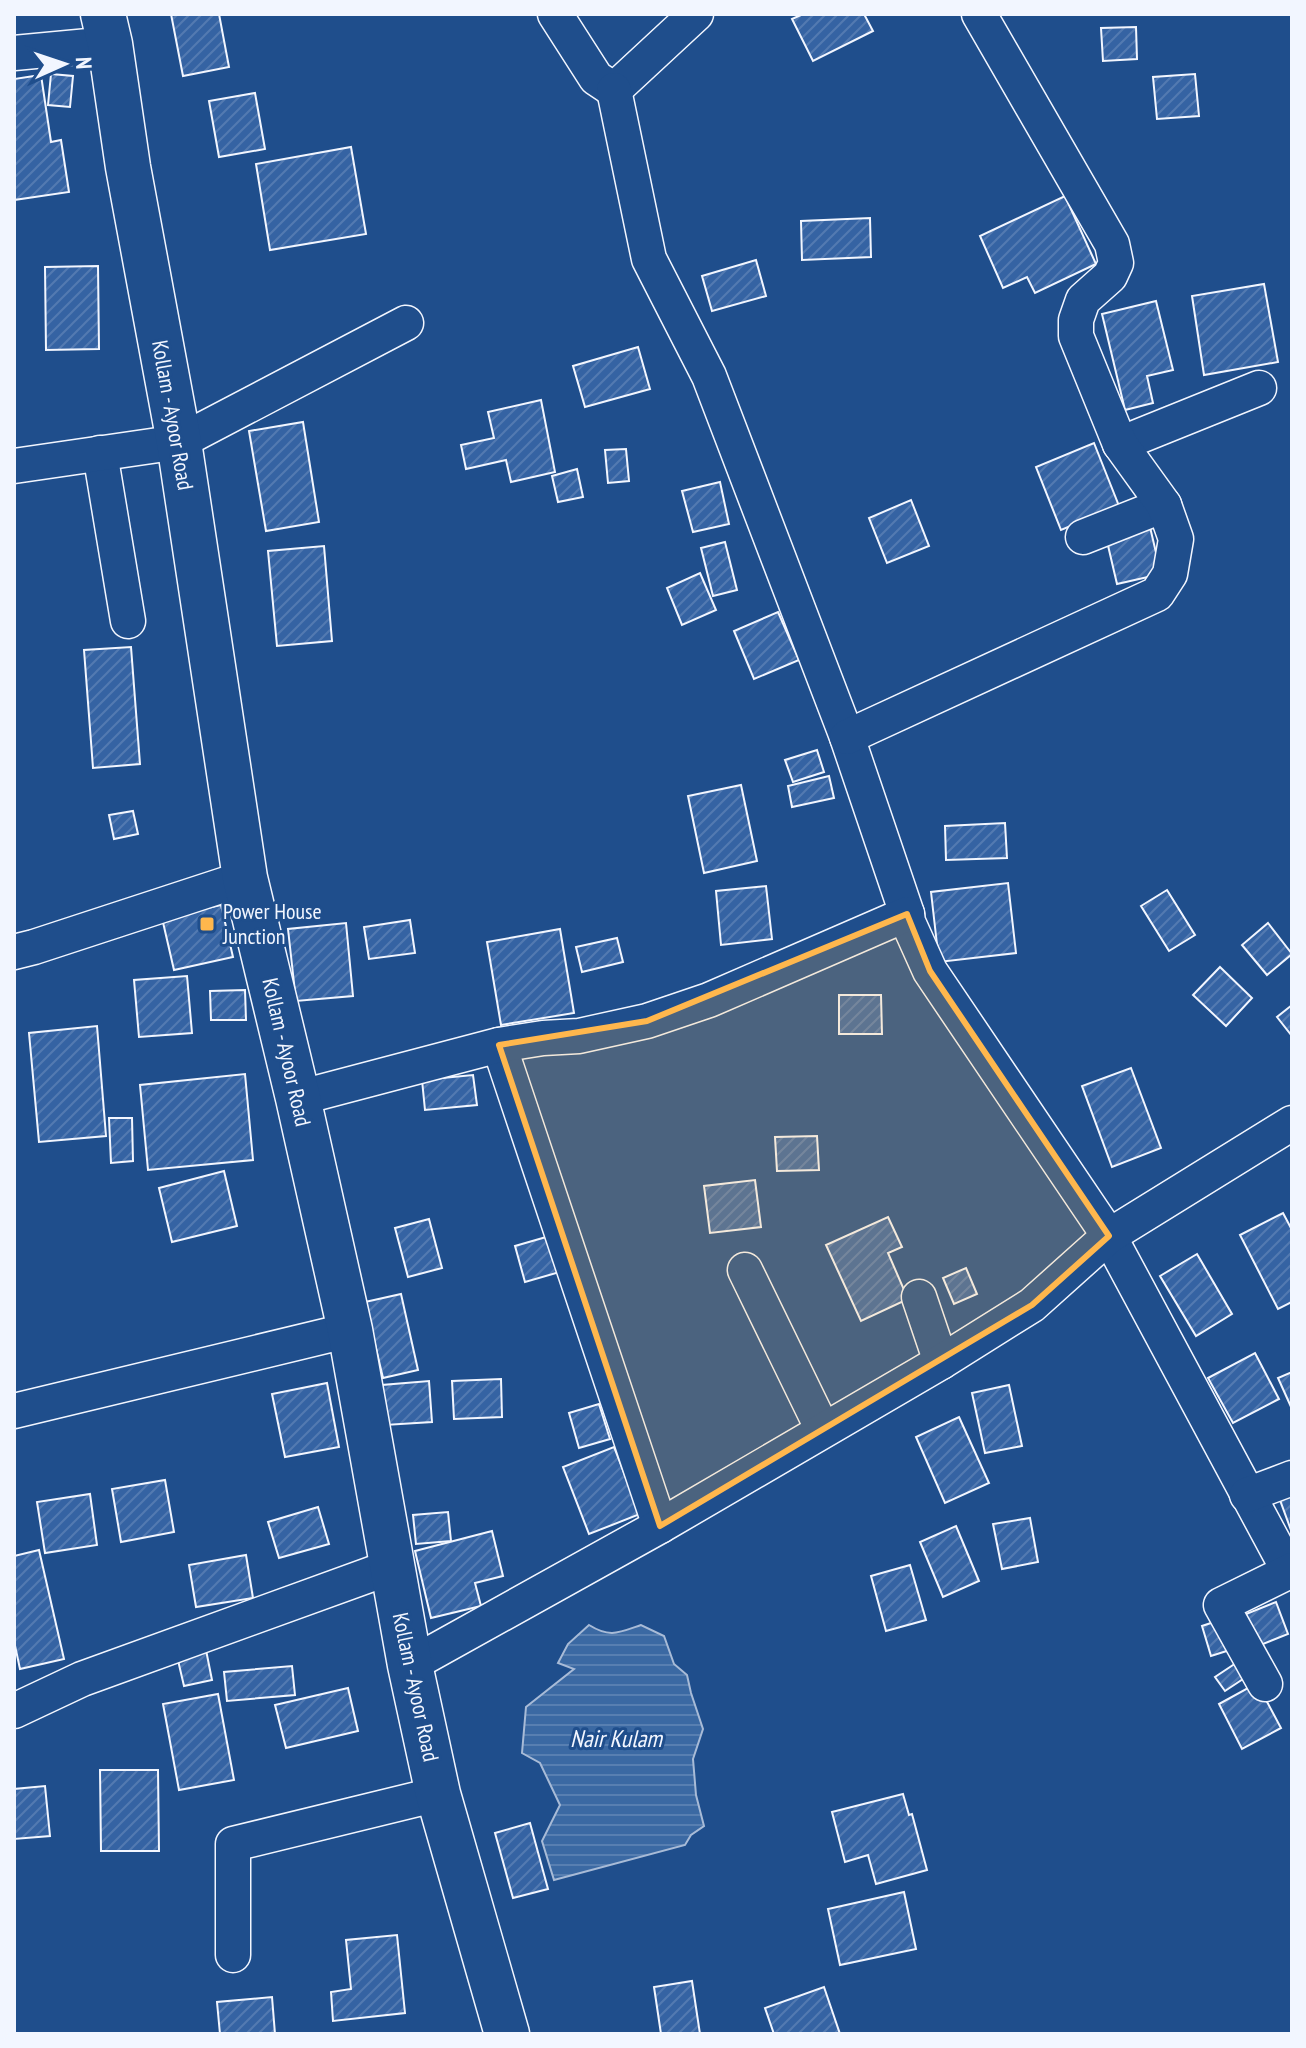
<svg xmlns="http://www.w3.org/2000/svg" width="1306" height="2048" viewBox="0 0 1306 2048" font-family="'PT Sans Narrow',sans-serif">
	<style>
		.water { fill: url(#water-rules); stroke: #a8bbd7; stroke-width: 2 }
		.building { fill: url(#building-hatch); stroke: #f2f6ff; stroke-width: 2 }
		.lines { fill: none; stroke-linecap: round; stroke-linejoin: round }
		.minor-casing { stroke: #f2f6ff; stroke-width: 37 }
		.secondary-casing { stroke: #f2f6ff; stroke-width: 47 }
		.minor { stroke: #1f4e8c; stroke-width: 34 }
		.secondary { stroke: #1f4e8c; stroke-width: 44 }
		.marked { fill: #ffb74d; fill-opacity: 0.2; stroke: #ffb74d; stroke-width: 6; stroke-linejoin: round }
		.poi-dot { fill: #ffb74d; stroke: #1f4e8c; stroke-width: 3 }
		.labels { text-anchor: middle; dominant-baseline: central; stroke-width: 6; stroke-linejoin: round; paint-order: stroke }
		.street-label { font-size: 22px; fill: #f2f6ff; stroke: #1f4e8c }
		.poi-label { font-size: 22px; fill: #f2f6ff; stroke: #1f4e8c; text-anchor: start }
		.water-label { font-size: 24px; font-style: italic; fill: #f2f6ff; stroke: #1f4e8c }
	</style>
	<defs>
		<pattern id="water-rules" width="6" height="5" patternUnits="userSpaceOnUse" patternTransform="scale(2)"><rect width="6" height="5" fill="#3b69a3"/><path d="M0 2.5h6" fill="none" stroke="#587fb1"/></pattern>
		<pattern id="building-hatch" width="6" height="6" patternUnits="userSpaceOnUse" patternTransform="scale(2)"><rect width="6" height="6" fill="#3563a3"/><path d="M-1 1l2-2M0 6l6-6M5 7l2-2" fill="none" stroke="#537ab1"/></pattern>
	</defs>
	<rect width="100%" height="100%" fill="#1f4e8c"/>
	<path class="water" d="M589,1625C610,1638 618,1633 641,1625L664,1636L674,1664L687,1675L691,1693L703,1729L693,1759L696,1795L704,1826L691,1835L685,1845L554,1880L542,1841L560,1805L540,1763L522,1753L526,1707L574,1669L558,1663L568,1644Z"/>
	<g class="building">
		<polygon points="171,14 219,14 229,67 183,76"/>
		<polygon points="803,14 864,14 873,31 813,61 792,19"/>
		<polygon points="1136,27 1137,59 1103,61 1101,28"/>
		<polygon points="51,74 73,76 70,107 48,105"/>
		<polygon points="1195,74 1199,116 1157,119 1153,77"/>
		<polygon points="41,75 51,142 61,140 69,192 14,200 14,79"/>
		<polygon points="255,93 265,149 219,157 209,101"/>
		<polygon points="351,147 366,234 270,250 256,164"/>
		<polygon points="1065,196 1096,264 1035,293 1027,277 1003,288 980,236"/>
		<polygon points="870,218 871,257 802,260 801,221"/>
		<polygon points="756,260 766,296 712,311 702,276"/>
		<polygon points="98,266 99,349 46,350 45,267"/>
		<polygon points="1264,284 1278,362 1204,375 1192,296"/>
		<polygon points="1156,301 1173,370 1147,376 1153,403 1125,410 1102,314"/>
		<polygon points="638,347 650,389 585,407 573,366"/>
		<polygon points="541,400 555,472 511,482 506,460 466,469 461,445 494,438 488,412"/>
		<polygon points="303,422 319,522 266,531 249,431"/>
		<polygon points="1094,443 1119,506 1061,530 1036,467"/>
		<polygon points="626,449 629,481 608,483 605,450"/>
		<polygon points="577,469 583,497 558,502 552,476"/>
		<polygon points="720,482 729,524 693,532 682,491"/>
		<polygon points="911,500 929,546 887,563 869,518"/>
		<polygon points="1150,527 1161,574 1117,584 1106,537"/>
		<polygon points="725,542 737,590 713,596 701,548"/>
		<polygon points="324,546 332,641 277,646 268,551"/>
		<polygon points="700,573 716,610 682,625 667,588"/>
		<polygon points="778,612 799,660 754,679 734,631"/>
		<polygon points="131,647 140,764 93,768 84,650"/>
		<polygon points="817,750 824,772 793,782 785,760"/>
		<polygon points="829,776 834,798 792,807 788,786"/>
		<polygon points="741,785 757,861 704,873 688,796"/>
		<polygon points="133,811 138,834 114,839 109,815"/>
		<polygon points="1005,823 1007,858 946,860 945,826"/>
		<polygon points="1008,883 1016,953 939,962 931,892"/>
		<polygon points="766,886 772,939 721,945 716,891"/>
		<polygon points="1167,890 1195,935 1169,951 1141,906"/>
		<polygon points="221,905 233,957 174,970 162,918"/>
		<polygon points="410,920 415,953 369,959 364,927"/>
		<polygon points="346,923 353,996 296,1001 288,929"/>
		<polygon points="1268,923 1292,954 1267,975 1242,945"/>
		<polygon points="560,929 574,1013 501,1025 487,942"/>
		<polygon points="617,938 623,962 582,972 576,947"/>
		<polygon points="1220,967 1252,998 1226,1026 1193,995"/>
		<polygon points="187,976 192,1033 139,1037 134,980"/>
		<polygon points="245,990 246,1020 211,1020 210,991"/>
		<polygon points="839,995 881,995 882,1034 839,1034"/>
		<polygon points="1292,1005 1292,1036 1277,1017"/>
		<polygon points="97,1026 106,1136 39,1142 29,1033"/>
		<polygon points="1131,1068 1161,1148 1112,1167 1082,1086"/>
		<polygon points="245,1074 253,1160 148,1170 140,1085"/>
		<polygon points="473,1075 477,1105 425,1110 422,1080"/>
		<polygon points="109,1118 132,1118 133,1161 111,1163"/>
		<polygon points="817,1136 819,1170 777,1171 775,1137"/>
		<polygon points="224,1171 237,1226 172,1242 159,1188"/>
		<polygon points="755,1180 761,1227 710,1233 704,1186"/>
		<polygon points="1283,1213 1292,1230 1292,1302 1278,1309 1240,1235"/>
		<polygon points="888,1217 902,1247 888,1253 908,1299 861,1321 826,1245"/>
		<polygon points="429,1219 442,1268 408,1277 395,1228"/>
		<polygon points="560,1233 570,1269 525,1282 515,1246"/>
		<polygon points="1197,1254 1232,1314 1196,1336 1160,1276"/>
		<polygon points="966,1268 977,1294 954,1304 943,1278"/>
		<polygon points="401,1294 418,1370 383,1378 365,1302"/>
		<polygon points="1255,1353 1279,1399 1233,1423 1208,1378"/>
		<polygon points="1292,1372 1292,1409 1278,1378"/>
		<polygon points="501,1379 502,1417 454,1419 452,1381"/>
		<polygon points="429,1381 432,1422 385,1425 382,1385"/>
		<polygon points="327,1383 339,1447 285,1457 272,1394"/>
		<polygon points="1009,1385 1022,1446 985,1453 972,1393"/>
		<polygon points="599,1404 610,1439 579,1448 569,1413"/>
		<polygon points="959,1417 989,1483 945,1503 916,1437"/>
		<polygon points="614,1447 640,1514 589,1534 563,1467"/>
		<polygon points="165,1480 174,1532 121,1542 112,1489"/>
		<polygon points="90,1494 97,1545 45,1553 37,1502"/>
		<polygon points="1292,1496 1292,1533 1280,1500"/>
		<polygon points="318,1507 329,1544 279,1558 268,1522"/>
		<polygon points="448,1512 451,1541 416,1544 413,1515"/>
		<polygon points="1030,1518 1038,1562 1002,1569 993,1524"/>
		<polygon points="956,1526 979,1581 943,1597 920,1542"/>
		<polygon points="492,1531 503,1576 475,1583 481,1606 431,1618 415,1551"/>
		<polygon points="39,1550 64,1659 20,1669 14,1641 14,1556"/>
		<polygon points="246,1555 253,1598 196,1607 189,1565"/>
		<polygon points="910,1565 926,1620 886,1631 871,1576"/>
		<polygon points="1276,1602 1288,1634 1258,1646 1246,1614"/>
		<polygon points="1226,1618 1236,1648 1211,1656 1202,1626"/>
		<polygon points="206,1650 212,1680 184,1686 177,1656"/>
		<polygon points="1242,1659 1252,1673 1225,1691 1215,1677"/>
		<polygon points="292,1666 295,1695 227,1701 224,1672"/>
		<polygon points="1257,1683 1281,1728 1242,1749 1219,1704"/>
		<polygon points="348,1688 358,1731 286,1748 275,1705"/>
		<polygon points="218,1694 234,1780 179,1790 163,1704"/>
		<polygon points="100,1770 158,1770 159,1851 101,1851"/>
		<polygon points="45,1786 50,1836 14,1839 14,1789"/>
		<polygon points="903,1794 909,1815 912,1814 927,1870 876,1884 868,1855 845,1862 832,1812"/>
		<polygon points="530,1823 548,1889 513,1898 495,1833"/>
		<polygon points="904,1892 916,1949 840,1965 828,1909"/>
		<polygon points="397,1935 405,2013 333,2021 331,1992 351,1989 346,1940"/>
		<polygon points="692,1981 700,2034 661,2034 654,1987"/>
		<polygon points="824,1987 840,2034 774,2034 765,2008"/>
		<polygon points="272,1997 275,2034 220,2034 217,2002"/>
	</g>
	<g class="lines">
		<g class="minor-casing">
			<g id="minor">
				<polyline points="555,14 596,78 614,90 696,14"/>
				<polyline points="14,53 110,44"/>
				<polyline points="614,90 649,259 709,376 847,737 907,914 908,922 930,971 1109,1236 1289,1571"/>
				<polyline points="1120,444 1259,388"/>
				<polyline points="100,453 128,621"/>
				<polyline points="14,466 179,442 406,323"/>
				<polyline points="1083,537 1164,505"/>
				<polyline points="847,737 1157,594 1170,574 1176,539 1164,505 1120,444 1076,336 1076,320 1083,300 1110,276 1116,263 1112,244 979,14"/>
				<polyline points="14,952 34,947 245,878"/>
				<polyline points="499,1045 660,1526"/>
				<polyline points="298,1098 499,1045 543,1038 579,1036 647,1021 709,1000 907,914"/>
				<polyline points="745,1270 823,1430"/>
				<polyline points="919,1297 941,1362"/>
				<polyline points="14,1411 350,1330"/>
				<polyline points="1247,1495 1292,1478"/>
				<polyline points="410,1665 660,1526 941,1362 1032,1305 1109,1236 1292,1123"/>
				<polyline points="1265,1684 1221,1605 1292,1570"/>
				<polyline points="14,1711 82,1679 391,1567"/>
				<polyline points="233,1955 233,1844 438,1794"/>
			</g>
		</g>
		<g class="secondary-casing">
			<polyline id="secondary" points="103,14 110,44 128,167 179,442 245,878 298,1098 350,1330 410,1665 438,1794 507,2034"/>
		</g>
		<use href="#minor" class="minor"/>
		<use href="#secondary" class="secondary"/>
	</g>
	<path class="marked" d="M907,914L930,971L1109,1236L1032,1305L660,1526L499,1045L647,1021Z"/>
	<rect class="poi-dot" x="199" y="916" width="16" height="16" rx="4"/>
	<g class="labels">
		<g class="street-label">
			<text transform="translate(173 415) rotate(80)">Kollam - Ayoor Road</text>
			<text transform="translate(287 1052) rotate(77)">Kollam - Ayoor Road</text>
			<text transform="translate(416 1687) rotate(78)">Kollam - Ayoor Road</text>
		</g>
		<g class="poi-label">
			<text x="223" y="911">Power House<tspan x="223" dy="25">Junction</tspan></text>
		</g>
		<g class="water-label">
			<text x="616" y="1738">Nair Kulam</text>
		</g>
	</g>
	<rect width="1306" height="2048" fill="none" stroke="#f2f6ff" stroke-width="32"/>
	<g transform="translate(64 64) rotate(87)" stroke="#1f4e8c" stroke-width="6" paint-order="stroke">
	<path d="M0-6L14 30L0 20L-14 30Z" fill="#f2f6ff"/>
	<text y="-12" font-size="22" font-weight="bold" text-anchor="middle" fill="#f2f6ff">N</text>
	</g>
</svg>
